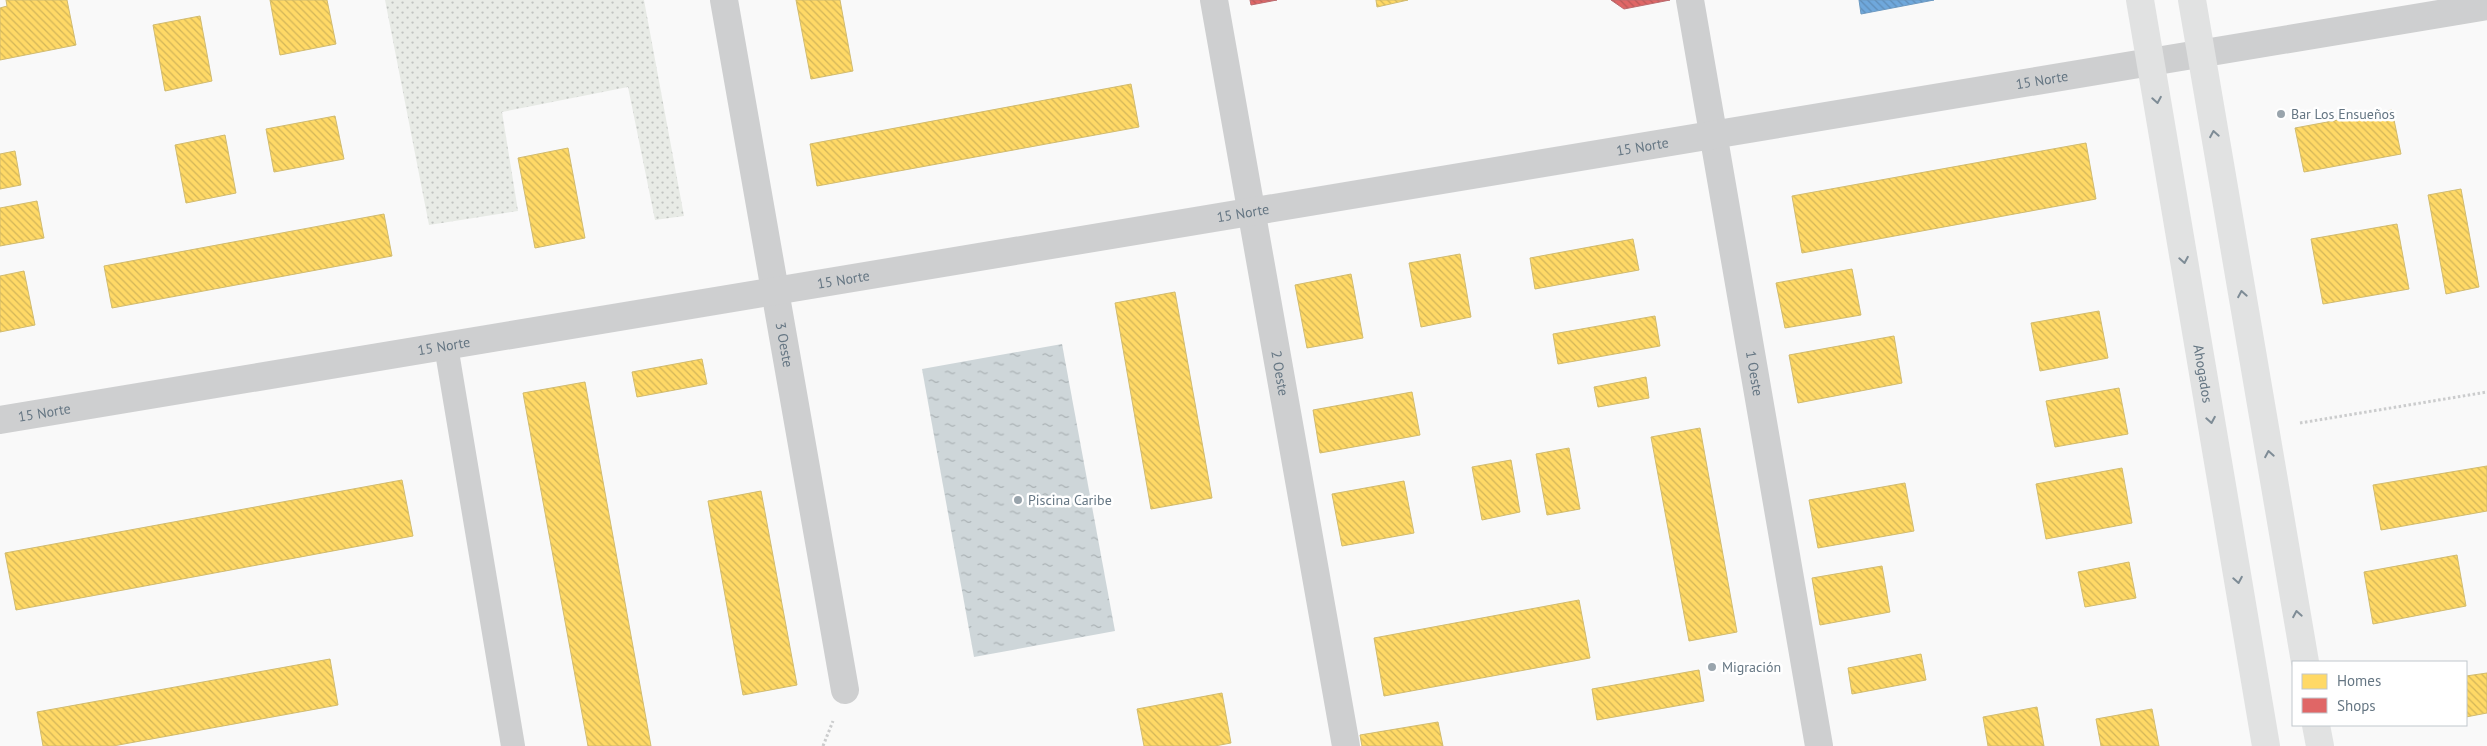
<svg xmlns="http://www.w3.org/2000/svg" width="2487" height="746" viewBox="0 0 2487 746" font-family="'PT Sans',sans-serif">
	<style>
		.garden { fill: url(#garden-dots) }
		.water { fill: url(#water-ripples) }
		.homes { fill: url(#homes-back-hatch); stroke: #d1bb6f }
		.shops { fill: url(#shops-back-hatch); stroke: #bb6b6f }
		.schools { fill: url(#schools-back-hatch); stroke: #6c99c1 }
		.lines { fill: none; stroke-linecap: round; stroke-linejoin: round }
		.path { stroke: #cbcccd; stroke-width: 3; stroke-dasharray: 2.5 2.5; stroke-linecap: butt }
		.service { stroke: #cecfd0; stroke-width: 24 }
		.minor { stroke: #cecfd0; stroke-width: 28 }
		.secondary { stroke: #e1e2e2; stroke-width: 28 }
		.oneway { stroke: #7e8c96 }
		.poi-dot { fill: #99a4ac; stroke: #fff; stroke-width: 2 }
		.labels { text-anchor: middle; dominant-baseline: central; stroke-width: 5; stroke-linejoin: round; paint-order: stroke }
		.street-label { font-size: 14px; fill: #657683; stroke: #fff }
		.poi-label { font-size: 14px; fill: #657683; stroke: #fff; text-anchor: start }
	</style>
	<defs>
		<pattern id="garden-dots" width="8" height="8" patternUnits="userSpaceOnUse" patternTransform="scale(1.25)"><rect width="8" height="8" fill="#e8ebe6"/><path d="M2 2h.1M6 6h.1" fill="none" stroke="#c0c3c0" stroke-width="1.8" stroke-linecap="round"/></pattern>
		<pattern id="water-ripples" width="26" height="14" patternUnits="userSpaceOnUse" patternTransform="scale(1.25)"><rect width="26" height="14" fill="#ced6d9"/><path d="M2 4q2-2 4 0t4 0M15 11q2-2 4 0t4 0" fill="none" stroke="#abb2b5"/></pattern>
		<pattern id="homes-back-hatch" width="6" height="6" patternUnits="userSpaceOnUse" patternTransform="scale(1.25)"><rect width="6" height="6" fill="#ffd966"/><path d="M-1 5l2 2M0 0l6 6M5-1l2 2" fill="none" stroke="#d2b559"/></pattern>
		<pattern id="shops-back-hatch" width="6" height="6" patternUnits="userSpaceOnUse" patternTransform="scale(1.25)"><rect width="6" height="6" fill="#e06666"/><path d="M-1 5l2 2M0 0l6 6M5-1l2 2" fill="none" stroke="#b95959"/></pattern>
		<pattern id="schools-back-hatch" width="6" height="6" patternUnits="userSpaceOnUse" patternTransform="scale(1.25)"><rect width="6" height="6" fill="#6fa8dc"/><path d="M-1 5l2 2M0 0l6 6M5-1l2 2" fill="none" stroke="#5f8db8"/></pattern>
	</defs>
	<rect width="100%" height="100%" fill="#f9f9f9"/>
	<polygon class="garden" points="385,0 644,0 684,216 655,220 628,87 502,112 518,211 429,225"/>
	<polygon class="water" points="1062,344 1115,631 974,657 922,369"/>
	<g class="homes">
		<polygon points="6,0 67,0 76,45 0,60 0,8 7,6"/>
		<polygon points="270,0 327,0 336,44 280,55"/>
		<polygon points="796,0 840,0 853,71 811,79"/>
		<polygon points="1376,0 1408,0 1377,7"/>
		<polygon points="200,16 212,81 165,91 153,25"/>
		<polygon points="1131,84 1139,127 817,186 810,144"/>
		<polygon points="2392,110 2401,154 2304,172 2295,128"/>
		<polygon points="335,116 344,159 274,172 266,129"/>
		<polygon points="225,135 236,193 186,203 175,145"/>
		<polygon points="2086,143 2096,199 1802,253 1792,196"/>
		<polygon points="568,148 585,238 535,248 518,158"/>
		<polygon points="15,151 21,185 0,189 0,154"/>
		<polygon points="2461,189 2479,287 2446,294 2428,195"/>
		<polygon points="37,201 44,238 0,246 0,208"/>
		<polygon points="384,214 392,256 112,308 104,266"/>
		<polygon points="2397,224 2409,289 2323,304 2311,239"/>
		<polygon points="1633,239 1639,270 1535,289 1530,258"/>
		<polygon points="1460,254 1471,317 1421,327 1409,263"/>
		<polygon points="1852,269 1861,315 1785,328 1776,283"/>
		<polygon points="24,271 35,325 0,332 0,276"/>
		<polygon points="1351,274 1363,338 1307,348 1295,285"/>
		<polygon points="1175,292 1212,498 1151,509 1115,303"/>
		<polygon points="2099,311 2108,358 2040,371 2031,323"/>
		<polygon points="1655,316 1660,346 1558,364 1553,334"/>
		<polygon points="1894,336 1902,383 1798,403 1789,355"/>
		<polygon points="702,359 707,384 637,397 632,372"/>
		<polygon points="1646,377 1649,398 1598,407 1594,387"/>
		<polygon points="585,382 651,746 588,746 523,393"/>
		<polygon points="2119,388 2128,434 2055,447 2046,401"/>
		<polygon points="1412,392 1420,435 1320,453 1313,410"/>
		<polygon points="1700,428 1737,632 1689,641 1651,437"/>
		<polygon points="1569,448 1580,509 1547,515 1536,454"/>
		<polygon points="1511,460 1520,512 1482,520 1472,467"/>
		<polygon points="2487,466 2487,511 2381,530 2373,485"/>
		<polygon points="2122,468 2132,523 2046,539 2036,484"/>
		<polygon points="402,480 413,536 16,610 5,553"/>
		<polygon points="1404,481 1414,533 1342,546 1332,494"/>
		<polygon points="1905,483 1914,531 1818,548 1809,500"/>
		<polygon points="761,491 797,685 743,695 708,501"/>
		<polygon points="2457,555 2466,606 2373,624 2364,572"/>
		<polygon points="2129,562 2136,598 2085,607 2078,572"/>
		<polygon points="1882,566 1890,612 1820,625 1812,578"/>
		<polygon points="1579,600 1590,658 1384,696 1374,638"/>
		<polygon points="1921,654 1926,680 1852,694 1848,668"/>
		<polygon points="330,659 338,705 113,746 43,746 37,712"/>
		<polygon points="1699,670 1704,701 1597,720 1592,689"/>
		<polygon points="2487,673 2487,713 2466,717 2466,676"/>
		<polygon points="1222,693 1231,743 1215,746 1144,746 1137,709"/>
		<polygon points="2037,707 2044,746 1988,746 1983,717"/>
		<polygon points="2152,709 2159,746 2101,746 2096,719"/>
		<polygon points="1438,722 1443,746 1362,746 1360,735"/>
	</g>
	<g class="shops">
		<polygon points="1250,0 1277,0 1251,5"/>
		<polygon points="1611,0 1670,0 1624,9"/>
	</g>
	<polygon class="schools" points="1859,0 1934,0 1861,14"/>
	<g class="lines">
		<g class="path">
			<polyline points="2300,423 2487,392"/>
			<polyline points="823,746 833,721"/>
		</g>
		<polyline class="service" points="446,346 513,746"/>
		<g class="minor">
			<path id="s1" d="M724,0L845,690"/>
			<path id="s2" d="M1214,0L1346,746"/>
			<path id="s3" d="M1690,0L1819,746"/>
			<path id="s4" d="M0,420L2487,6"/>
		</g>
		<g class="secondary">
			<path id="s5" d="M2140,0L2266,746"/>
			<polyline points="2192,0 2305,662"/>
			<polyline points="2316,725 2320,746"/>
		</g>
	</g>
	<defs><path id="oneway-chevron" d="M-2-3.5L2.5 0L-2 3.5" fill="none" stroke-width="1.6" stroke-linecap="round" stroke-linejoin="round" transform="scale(1.25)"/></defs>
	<g class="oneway">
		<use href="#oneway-chevron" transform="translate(2157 100) rotate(80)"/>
		<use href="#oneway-chevron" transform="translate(2214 134) rotate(-100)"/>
		<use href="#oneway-chevron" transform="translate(2184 260) rotate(80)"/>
		<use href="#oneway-chevron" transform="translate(2242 294) rotate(-100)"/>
		<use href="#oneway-chevron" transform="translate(2211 420) rotate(80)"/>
		<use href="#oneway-chevron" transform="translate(2269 454) rotate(-100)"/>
		<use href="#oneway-chevron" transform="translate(2238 580) rotate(80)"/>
		<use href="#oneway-chevron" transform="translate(2297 614) rotate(-100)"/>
	</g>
	<g class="poi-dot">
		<circle cx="2281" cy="114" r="5"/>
		<circle cx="1018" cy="500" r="5"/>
		<circle cx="1712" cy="667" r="5"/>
	</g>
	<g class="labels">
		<g class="street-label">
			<text stroke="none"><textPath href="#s4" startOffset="2070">15 Norte</textPath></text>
			<text stroke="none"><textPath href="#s4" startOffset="1665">15 Norte</textPath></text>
			<text stroke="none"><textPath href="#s4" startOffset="1260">15 Norte</textPath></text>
			<text stroke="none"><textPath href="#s4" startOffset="855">15 Norte</textPath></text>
			<text stroke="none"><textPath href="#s1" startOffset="350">3 Oeste</textPath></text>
			<text stroke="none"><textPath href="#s4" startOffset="450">15 Norte</textPath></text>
			<text stroke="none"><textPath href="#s2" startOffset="379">2 Oeste</textPath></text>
			<text stroke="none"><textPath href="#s3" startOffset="379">1 Oeste</textPath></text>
			<text stroke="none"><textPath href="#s5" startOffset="379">Ahogados</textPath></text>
			<text stroke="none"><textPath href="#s4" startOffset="45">15 Norte</textPath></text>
		</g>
		<g class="poi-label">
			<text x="2291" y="114">Bar Los Ensueños</text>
			<text x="1028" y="500">Piscina Caribe</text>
			<text x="1722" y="667">Migración</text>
		</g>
	</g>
	<rect x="2292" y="661" width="175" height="65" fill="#ffffff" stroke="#c1c8cd"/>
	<rect x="2302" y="674" width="25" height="15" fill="#ffd966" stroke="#c1c8cd"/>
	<text x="2337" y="686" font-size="15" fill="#657683">Homes</text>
	<rect x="2302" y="698" width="25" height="15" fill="#e06666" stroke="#c1c8cd"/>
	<text x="2337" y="711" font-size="15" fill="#657683">Shops</text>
</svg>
